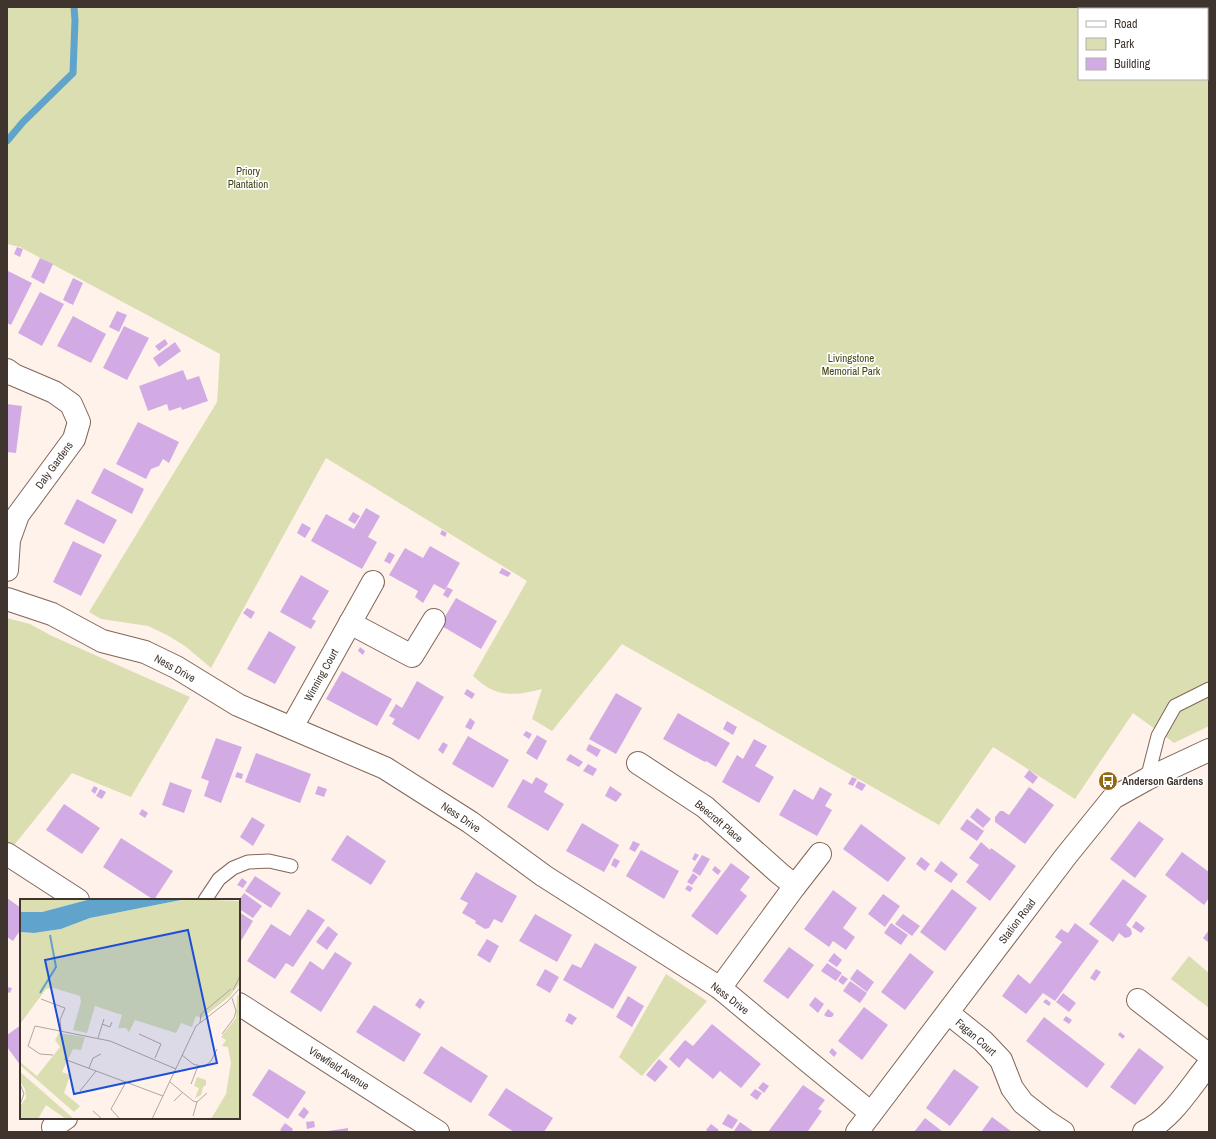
<svg xmlns="http://www.w3.org/2000/svg" width="1216" height="1139" viewBox="0 0 1216 1139" font-family="'Archivo Narrow',sans-serif">
	<style>
		.green { fill: #dbdeb1; fill-rule: evenodd }
		.lines { fill: none; stroke-linecap: round; stroke-linejoin: round }
		.stream { stroke: #60a3cb; stroke-width: 7 }
		.building { fill: #d3abe4 }
		.lane-casing { stroke: #816658; stroke-width: 15 }
		.street-casing { stroke: #816658; stroke-width: 24 }
		.secondary-casing { stroke: #816658; stroke-width: 24 }
		.lane { stroke: #fff; stroke-width: 13 }
		.street { stroke: #fff; stroke-width: 22 }
		.secondary { stroke: #fff; stroke-width: 22 }
		.labels { text-anchor: middle; dominant-baseline: central; stroke-width: 3.5; stroke-linejoin: round; paint-order: stroke }
		.park-label { font-size: 11px; fill: #434510; stroke: #fff }
		.street-label { font-size: 11px; fill: #40352e; stroke: #fff }
		.poi-label { font-size: 11px; font-weight: bold; fill: #40352e; stroke: #fff; text-anchor: start }
		.inset-river { fill: none; stroke: #60a3cb; stroke-width: 2 }
		.inset-road { fill: none; stroke: #b3a69f; stroke-width: 1 }
		.view { fill: #1d4ed8; fill-opacity: 0.15; stroke: #1d4ed8; stroke-width: 2 }
		.inset-edge { fill: none; stroke: #40352e; stroke-width: 2 }
	</style>
	<rect width="100%" height="100%" fill="#fff2eb"/>
	<g class="green">
		<path d="M7,7H1209V726L1174,743L1133,713L1075,799L993,747L939,825L622,644L552,731L532,719L542,689C527,693 508,697 493,690C485,687 479,681 473,676L527,581L326,458L211,668L185,646L167,635L148,626L101,619L89,612L217,402L220,354L20,247L7,244ZM1079,9H1207V79H1079Z"/>
		<polygon points="7,618 30,624 52,636 190,697 131,797 72,773 7,854"/>
		<polygon points="1189,956 1209,973 1209,1008 1171,979"/>
		<polygon points="666,974 707,1001 642,1076 619,1057"/>
	</g>
	<g class="lines">
		<polyline class="stream" points="7,141 23,122 73,73 75,20 74,7"/>
	</g>
	<g class="building">
		<polygon points="17,247 23,249 20,257 14,254"/>
		<polygon points="40,258 53,264 44,284 31,277"/>
		<polygon points="8,271 32,283 11,325 7,323 7,273"/>
		<polygon points="73,278 83,283 73,305 63,300"/>
		<polygon points="40,292 64,304 42,346 18,333"/>
		<polygon points="117,311 127,315 119,332 109,327"/>
		<polygon points="73,316 106,334 91,363 57,346"/>
		<polygon points="124,326 149,338 127,380 103,368"/>
		<polygon points="165,339 168,344 159,351 155,346"/>
		<polygon points="175,342 181,351 159,367 153,358"/>
		<polygon points="183,370 187,380 199,376 208,401 182,410 181,407 169,411 167,404 148,411 139,386"/>
		<polygon points="7,404 22,406 16,453 7,452"/>
		<polygon points="138,422 179,442 169,463 163,459 159,466 151,469 146,479 116,464"/>
		<polygon points="104,468 144,489 132,514 91,493"/>
		<polygon points="77,499 117,520 104,544 64,524"/>
		<polygon points="366,508 380,516 368,537 377,542 362,569 311,541 326,514 354,529"/>
		<polygon points="353,512 360,516 355,524 348,520"/>
		<polygon points="302,523 311,528 305,538 297,533"/>
		<polygon points="442,530 447,533 445,537 440,534"/>
		<polygon points="73,541 102,555 81,596 53,582"/>
		<polygon points="430,546 460,563 445,590 434,584 423,603 415,597 418,591 389,575 405,548 423,558"/>
		<polygon points="389,552 395,555 390,564 384,561"/>
		<polygon points="502,568 511,573 508,577 499,573"/>
		<polygon points="301,575 329,591 312,619 316,621 311,629 280,612"/>
		<polygon points="447,587 453,590 448,598 443,595"/>
		<polygon points="456,598 497,621 481,649 440,625"/>
		<polygon points="247,608 255,612 251,619 243,613"/>
		<polygon points="269,631 296,647 275,684 247,669"/>
		<polygon points="360,647 365,651 363,655 358,651"/>
		<polygon points="342,671 392,699 377,726 326,699"/>
		<polygon points="417,681 444,697 419,740 392,724 395,719 389,716 396,704 402,708"/>
		<polygon points="467,689 475,694 472,699 464,694"/>
		<polygon points="616,693 642,708 616,754 589,739"/>
		<polygon points="678,713 730,743 716,767 706,761 705,762 663,739"/>
		<polygon points="470,718 475,722 471,730 465,727"/>
		<polygon points="727,721 737,727 733,735 723,729"/>
		<polygon points="526,731 532,734 529,739 523,735"/>
		<polygon points="537,735 547,741 537,760 526,753"/>
		<polygon points="468,736 509,760 493,788 452,764"/>
		<polygon points="216,738 242,747 221,803 204,796 209,781 201,778"/>
		<polygon points="754,739 767,746 755,766 774,777 759,803 722,782 737,755 743,759"/>
		<polygon points="443,742 448,745 443,754 438,750"/>
		<polygon points="589,744 601,750 597,757 586,750"/>
		<polygon points="256,753 311,774 300,803 245,782"/>
		<polygon points="570,754 583,762 579,767 566,760"/>
		<polygon points="588,764 597,769 593,776 583,771"/>
		<polygon points="1029,770 1038,777 1033,784 1024,777"/>
		<polygon points="237,772 243,774 242,779 235,777"/>
		<polygon points="536,777 548,784 544,792 564,804 548,831 507,807 523,779 532,784"/>
		<polygon points="852,777 857,779 853,786 848,784"/>
		<polygon points="858,781 866,785 862,791 855,787"/>
		<polygon points="170,782 192,790 184,813 162,805"/>
		<polygon points="94,786 98,788 95,794 91,791"/>
		<polygon points="318,786 327,789 324,797 315,794"/>
		<polygon points="610,786 622,794 616,802 605,796"/>
		<polygon points="820,787 832,794 825,806 832,810 817,836 779,815 794,789 813,800"/>
		<polygon points="1029,787 1054,805 1025,844 995,822 995,817 1000,811 1003,811 1009,815"/>
		<polygon points="100,789 106,792 102,799 96,796"/>
		<polygon points="64,804 100,828 82,854 46,830"/>
		<polygon points="977,808 991,819 983,828 970,817"/>
		<polygon points="142,809 148,813 145,818 139,814"/>
		<polygon points="252,817 265,825 253,846 240,837"/>
		<polygon points="967,819 984,831 977,841 960,829"/>
		<polygon points="1139,821 1164,839 1135,878 1110,859"/>
		<polygon points="582,823 619,845 604,872 566,851"/>
		<polygon points="861,824 906,858 888,882 843,849"/>
		<polygon points="347,835 386,861 371,885 331,860"/>
		<polygon points="121,838 173,871 154,900 103,867"/>
		<polygon points="633,841 640,844 635,852 629,849"/>
		<polygon points="981,842 990,850 991,848 1016,866 990,901 966,882 979,865 969,858"/>
		<polygon points="641,850 679,871 664,899 626,876"/>
		<polygon points="1182,852 1209,872 1209,898 1204,905 1165,875"/>
		<polygon points="695,853 699,855 695,861 692,859"/>
		<polygon points="702,855 710,859 700,876 692,871"/>
		<polygon points="921,857 930,864 925,871 916,864"/>
		<polygon points="614,858 620,861 616,868 611,865"/>
		<polygon points="941,861 958,874 951,883 934,871"/>
		<polygon points="731,863 750,877 740,890 747,896 717,935 691,916"/>
		<polygon points="715,866 721,871 718,875 712,870"/>
		<polygon points="476,872 517,896 502,923 494,919 489,928 485,929 475,923 476,921 462,913 468,903 460,899"/>
		<polygon points="693,873 698,877 692,885 687,882"/>
		<polygon points="255,876 281,893 271,908 245,891"/>
		<polygon points="242,878 247,882 243,888 237,885"/>
		<polygon points="1123,879 1147,896 1126,925 1131,929 1132,934 1129,937 1125,938 1119,933 1113,942 1089,924"/>
		<polygon points="688,885 693,888 690,892 685,889"/>
		<polygon points="952,889 977,908 945,951 920,932"/>
		<polygon points="833,890 857,908 843,928 855,937 846,950 833,941 829,947 804,929"/>
		<polygon points="244,893 262,906 253,918 239,909 239,900"/>
		<polygon points="883,894 900,906 885,927 868,914"/>
		<polygon points="7,898 21,908 21,929 13,941 7,937"/>
		<polygon points="308,909 325,920 293,967 286,963 275,979 247,961 271,924 290,936"/>
		<polygon points="239,912 253,921 239,944"/>
		<polygon points="535,914 572,935 557,962 519,941"/>
		<polygon points="903,914 920,926 912,936 895,924"/>
		<polygon points="1136,921 1145,928 1141,933 1132,927"/>
		<polygon points="891,923 908,935 901,945 884,933"/>
		<polygon points="1075,923 1099,941 1055,1001 1043,993 1026,1014 1002,996 1018,974 1030,984 1062,942 1055,937 1061,929 1068,933"/>
		<polygon points="328,926 338,934 327,950 316,942"/>
		<polygon points="1209,930 1209,943 1203,938"/>
		<polygon points="487,939 499,946 490,963 477,955"/>
		<polygon points="595,943 637,967 613,1009 563,980 572,964 581,968"/>
		<polygon points="789,947 814,965 788,999 763,981"/>
		<polygon points="335,952 352,963 321,1012 290,992 310,961 323,970"/>
		<polygon points="834,953 842,960 837,967 828,961"/>
		<polygon points="910,953 934,972 905,1010 881,992"/>
		<polygon points="827,963 842,973 836,981 821,971"/>
		<polygon points="545,969 559,977 550,993 536,985"/>
		<polygon points="857,969 874,982 867,992 850,979"/>
		<polygon points="1096,969 1101,972 1095,981 1090,978"/>
		<polygon points="842,975 848,979 843,985 838,981"/>
		<polygon points="850,981 867,993 860,1003 843,991"/>
		<polygon points="7,987 12,988 10,993 7,992"/>
		<polygon points="1063,993 1076,1003 1069,1012 1056,1002"/>
		<polygon points="628,996 644,1006 632,1027 616,1017"/>
		<polygon points="815,997 824,1004 818,1013 809,1005"/>
		<polygon points="420,998 425,1002 420,1009 415,1005"/>
		<polygon points="1046,999 1051,1003 1049,1006 1043,1002"/>
		<polygon points="374,1005 421,1034 404,1062 356,1032"/>
		<polygon points="864,1007 888,1025 862,1060 838,1041"/>
		<polygon points="828,1009 834,1014 832,1017 827,1017 824,1015"/>
		<polygon points="569,1013 577,1018 572,1025 565,1021"/>
		<polygon points="1066,1016 1072,1020 1069,1024 1063,1020"/>
		<polygon points="1044,1017 1105,1064 1087,1088 1026,1041"/>
		<polygon points="712,1024 761,1064 741,1088 720,1071 713,1079 687,1058 679,1068 669,1059 685,1040 693,1046"/>
		<polygon points="21,1025 21,1066 7,1047 7,1035"/>
		<polygon points="1120,1032 1125,1036 1123,1039 1118,1035"/>
		<polygon points="441,1046 488,1076 471,1103 423,1073"/>
		<polygon points="832,1048 837,1053 834,1057 829,1052"/>
		<polygon points="1139,1048 1164,1067 1135,1105 1110,1087"/>
		<polygon points="659,1059 668,1067 655,1082 646,1075"/>
		<polygon points="269,1069 306,1092 288,1119 252,1095"/>
		<polygon points="954,1069 979,1087 950,1126 926,1108"/>
		<polygon points="763,1082 769,1086 764,1093 758,1088"/>
		<polygon points="803,1085 825,1100 818,1109 822,1111 808,1131 807,1132 768,1132"/>
		<polygon points="506,1088 553,1118 544,1132 514,1132 488,1115"/>
		<polygon points="755,1089 762,1093 757,1100 750,1095"/>
		<polygon points="304,1107 309,1112 304,1119 298,1115"/>
		<polygon points="728,1114 738,1120 732,1129 722,1124"/>
		<polygon points="992,1117 1012,1132 981,1132"/>
		<polygon points="925,1118 943,1132 914,1132"/>
		<polygon points="314,1121 315,1127 307,1129 306,1122"/>
		<polygon points="740,1122 754,1132 734,1131"/>
		<polygon points="285,1123 293,1129 291,1132 283,1132 280,1130"/>
		<polygon points="711,1124 719,1130 717,1132 709,1132 706,1130"/>
		<polygon points="348,1128 348,1132 328,1132 328,1131"/>
	</g>
	<g class="lines">
		<g class="lane-casing">
			<g id="lane">
				<polyline points="1147,779 1158,736 1175,706 1209,689"/>
				<polyline points="205,900 219,879 233,868 248,862 269,861 291,866"/>
			</g>
		</g>
		<g class="street-casing">
			<g id="street">
				<polyline points="7,370 14,375 54,392 71,404 79,422 74,439 18,515 9,540 7,570"/>
				<polyline points="7,599 52,614 102,641 145,652 176,667 238,705 385,768 470,822 544,876 720,988 804,1058 871,1113"/>
				<polyline points="350,623 412,656 434,620"/>
				<polyline points="292,727 373,582"/>
				<polyline points="638,763 705,807 779,873 795,886 720,988"/>
				<polyline points="7,854 78,900"/>
				<polyline points="795,886 820,854"/>
				<polyline points="1138,1000 1209,1055"/>
				<polyline points="239,1004 438,1132"/>
				<polyline points="948,1013 983,1041 1001,1060 1012,1088 1023,1103 1046,1121 1063,1132"/>
				<polyline points="53,1127 66,1118"/>
				<path d="M1144,1132C1172,1119 1190,1087 1209,1064"/>
			</g>
		</g>
		<g class="secondary-casing">
			<polyline id="secondary" points="857,1132 1066,856 1113,798 1147,779 1209,750"/>
		</g>
		<use href="#lane" class="lane"/>
		<use href="#street" class="street"/>
		<use href="#secondary" class="secondary"/>
	</g>
	<defs>
		<g id="bus-disc" transform="scale(1)"><circle r="9.5" fill="#926811" stroke="#fff"/><path d="M-5-6H5V4H4V6H2V4H-2V6H-4V4H-5ZM-3.5-4V0h7V-4ZM-3.5 1.2v1.5H-2V1.2ZM2 1.2v1.5H3.5V1.2Z" fill="#fff"/></g>
	</defs>
	<g fill-rule="evenodd">
		<use href="#bus-disc" x="1108" y="781"/>
	</g>
	<g class="labels">
		<g class="park-label">
			<text x="248" y="171">Priory<tspan x="248" dy="13">Plantation</tspan></text>
			<text x="851" y="358">Livingstone<tspan x="851" dy="13">Memorial Park</tspan></text>
		</g>
		<g class="street-label">
			<text transform="translate(54 465) rotate(-54)">Daly Gardens</text>
			<text transform="translate(175 668) rotate(29)">Ness Drive</text>
			<text transform="translate(321 675) rotate(-61)">Winning Court</text>
			<text transform="translate(461 817) rotate(34)">Ness Drive</text>
			<text transform="translate(719 821) rotate(40)">Beecroft Place</text>
			<text transform="translate(1017 921) rotate(-53)">Station Road</text>
			<text transform="translate(730 998) rotate(38)">Ness Drive</text>
			<text transform="translate(976 1037) rotate(41)">Fagan Court</text>
			<text transform="translate(339 1068) rotate(33)">Viewfield Avenue</text>
		</g>
		<g class="poi-label">
			<text x="1122" y="781">Anderson Gardens</text>
		</g>
	</g>
	<g transform="translate(20 899)">
		<rect width="220" height="220" fill="#fff2eb"/>
		<path d="M0,0H71L22,13H0ZM166,0L220,2V84L210,97L182,119L176,117L172,128L161,124L156,134L115,121L109,133L106,129H98L102,116L75,107L67,134L53,131L61,103L60,97L34,89L26,90L0,125V33L14,34L41,30L70,19ZM220,95V220H191L206,195L211,164L208,148L202,147L206,141L201,138L216,119L217,97ZM39,134L65,138L61,151L53,150L42,173L50,176L44,194L60,207L54,213L0,166V163L17,177L40,148L35,141ZM0,173L13,184L54,220H46L26,206L18,220H0V207L6,199L5,190L0,183ZM177,178L186,181V186L183,188L181,196L175,199L179,189L174,187Z" fill="#dbdeb1"/>
		<path d="M71,0H166L70,19L41,30L14,34L0,33V13H22Z" fill="#60a3cb"/>
		<path class="inset-river" d="M20,94L36,68L30,36"/>
		<path class="inset-road" d="M213,91L220,77M21,100L45,109L40,121L41,131M180,124L181,115L211,90M82,125L90,128L92,123M119,135L141,145L135,159M202,135L214,119L216,112L212,99M78,139L84,120M33,156L20,155L8,147L15,127L90,142L156,170M162,156L173,165L184,168L191,162L197,150M44,160L143,197M69,169L73,159L81,155M150,183L173,202L177,203L187,194M0,185L4,195L0,205M171,185L178,167M60,192L76,172M154,202L163,193M73,212L82,220M173,217L177,203M100,220L91,210L106,183M132,220L176,127L207,103L220,89"/>
		<path class="view" d="M168,31L197,164L54,195L25,61Z"/>
		<rect width="220" height="220" class="inset-edge"/>
	</g>
	<rect width="1216" height="1139" fill="none" stroke="#40352e" stroke-width="16"/>
	<rect x="1078" y="8" width="130" height="72" fill="#ffffff" stroke="#b3aeab"/>
	<rect x="1086" y="21" width="20" height="6" fill="#ffffff" stroke="#b3aeab"/>
	<text x="1114" y="28" font-size="12" fill="#40352e">Road</text>
	<rect x="1086" y="38" width="20" height="12" fill="#dbdeb1" stroke="#b3aeab"/>
	<text x="1114" y="48" font-size="12" fill="#40352e">Park</text>
	<rect x="1086" y="58" width="20" height="12" fill="#d3abe4" stroke="#b3aeab"/>
	<text x="1114" y="68" font-size="12" fill="#40352e">Building</text>
</svg>
